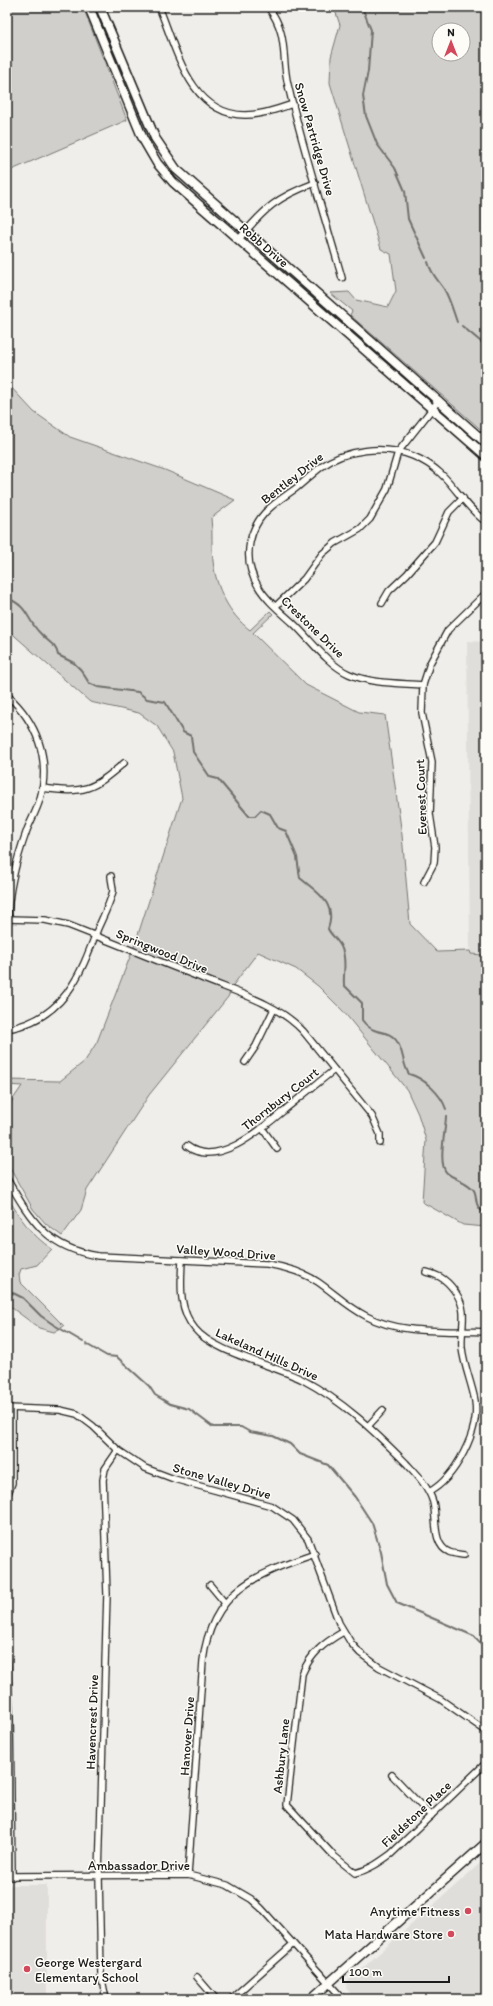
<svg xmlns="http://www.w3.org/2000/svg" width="493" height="2006" viewBox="0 0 493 2006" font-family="Itim,sans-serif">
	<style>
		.built { fill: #e0deda }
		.green { fill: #d0cfcc; stroke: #767674; fill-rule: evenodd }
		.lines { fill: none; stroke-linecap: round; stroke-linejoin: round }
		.stream { stroke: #706f6d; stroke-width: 2 }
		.street-casing { stroke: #1c1c1c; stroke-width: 8 }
		.secondary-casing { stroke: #1c1c1c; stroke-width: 11 }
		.street { stroke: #fdfcf7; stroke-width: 5.5 }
		.secondary { stroke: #fdfcf7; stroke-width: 8 }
		.poi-dot { fill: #d1495b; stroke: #fdfcf7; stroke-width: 1.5 }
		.labels { text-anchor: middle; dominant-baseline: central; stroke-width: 3; stroke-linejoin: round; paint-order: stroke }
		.street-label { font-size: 13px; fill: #1c1c1c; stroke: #fdfcf7 }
		.poi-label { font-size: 13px; fill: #1c1c1c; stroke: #fdfcf7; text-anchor: end }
	</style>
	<rect width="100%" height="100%" fill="#f0eeea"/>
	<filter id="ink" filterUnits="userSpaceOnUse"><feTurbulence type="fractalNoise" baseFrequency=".025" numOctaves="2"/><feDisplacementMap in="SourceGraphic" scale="8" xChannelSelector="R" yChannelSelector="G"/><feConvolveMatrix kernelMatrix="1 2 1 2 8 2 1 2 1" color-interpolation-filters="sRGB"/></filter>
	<g filter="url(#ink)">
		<g class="built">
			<polygon points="467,641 486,642 486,1034 483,1020 482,955 470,954"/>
			<polygon points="486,1858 486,1999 355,1999 346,1988 347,1982"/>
			<rect x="7" y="1885" width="40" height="114"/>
		</g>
		<g class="green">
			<polygon points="7,7 83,7 127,120 7,172"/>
			<path d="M334,7H486V434L350,315L352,311L330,293L349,292L356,300L388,307L396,291L391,254L381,249L330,83L331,57L340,25ZM439,30H463V54H439Z"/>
			<path d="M7,383L34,412L70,437L165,470L235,500L211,518C213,532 211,547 213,561C216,588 229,614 250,630L270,611L273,614L253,633L306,685L359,712L385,715L402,835L410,924L437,952L470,951L471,954L482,955L483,1020L486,1034V1227L463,1225L422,1202L426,1140L418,1114L407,1090L343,1011L318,986L296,969L258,952L234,984L228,997L149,1095L87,1190L81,1210L62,1236L46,1224L33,1209L7,1163V1108L22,1086L7,1085V1080L60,1081L85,1061L97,1042L135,944L182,798L173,752L157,726L139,713L90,702L7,629Z"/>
			<path d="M7,1196C19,1217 31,1235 52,1249L37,1265L21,1269L19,1275L20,1282L64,1326L54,1332L39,1328L12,1308H7Z"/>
		</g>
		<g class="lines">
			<g class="stream">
				<polyline points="362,7 371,30 368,71 363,96 366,116 377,144 395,168 405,191 408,219 426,258"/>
				<path d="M428,262C431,274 438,280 444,289C450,299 453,311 457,322"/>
				<polyline points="462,326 486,346"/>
				<path d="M7,598C30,607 26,620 41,634C48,642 56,644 58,655L74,663L81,670L89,683L98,687L138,692L147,699L165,702L183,732L191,736L193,752L210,777L218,779L249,816H255L261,810L270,814L278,828L286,831L297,857L300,878C318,893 337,903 328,929C332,937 339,940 342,949C347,960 343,973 344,985L362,1003V1020C365,1024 369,1028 374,1030C382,1033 390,1032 396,1040C404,1050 402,1064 409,1074C424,1078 441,1094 446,1109"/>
				<path d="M446,1116C446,1129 437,1164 447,1173C455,1180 463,1179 473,1189C477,1193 475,1201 478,1206C479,1209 484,1213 486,1215"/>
				<polyline points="7,1290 23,1298 41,1316 54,1325 83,1342"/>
				<polyline points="86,1344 107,1356 117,1357 149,1386 155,1395 170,1404 189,1409 213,1427 241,1427 250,1432 273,1436 290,1444 300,1454 328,1465 355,1497 372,1523 381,1552 387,1584 397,1603 474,1636 486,1649"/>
			</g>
			<g class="street-casing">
				<g id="street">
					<path d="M159,7C176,48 190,115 245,115C262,115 277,109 293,104"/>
					<path d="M268,7C289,34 281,56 288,85C303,150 324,214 342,278"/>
					<path d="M239,239C265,208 277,197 315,183"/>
					<polyline points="382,603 389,591 407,574 435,542 449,512 463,498"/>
					<polyline points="276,606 304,579 322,554 335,543 360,529 370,519 387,489 398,452 439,400"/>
					<path d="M423,685C398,683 372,684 349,674C327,664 310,639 293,623C281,612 266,600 258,586C250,573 247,557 250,542C256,514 274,504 295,489C304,482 312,474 321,467C346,449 384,445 413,456C452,472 457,501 486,522"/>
					<path d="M7,695C37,722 51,759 40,799C37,810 31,820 27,830C17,858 8,890 8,919"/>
					<path d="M42,788C85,794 92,790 124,763"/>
					<polyline points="424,882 434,863 435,847 430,814 432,762 422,713 423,685 430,663 448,630 486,593"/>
					<path d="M7,919L45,920L68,925C112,942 155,960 199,977C234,992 276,1002 303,1031L372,1116L380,1134V1143"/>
					<path d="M7,1029C64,1019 80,976 98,928C103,917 110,903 113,891C113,886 111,880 111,876"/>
					<polyline points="245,1062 256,1046 274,1009"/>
					<polyline points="262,1128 277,1149"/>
					<path d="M187,1146C218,1170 265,1126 288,1107C304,1094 319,1082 334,1070"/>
					<path d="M7,1179C31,1220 47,1248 98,1256L267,1264C285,1267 303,1272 318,1282C334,1293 348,1307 366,1316C401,1335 447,1330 486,1332"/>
					<path d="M182,1260C181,1284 178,1309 195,1329C213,1352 274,1365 303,1380C343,1401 374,1431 406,1463C417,1475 428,1486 433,1502C437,1517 432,1545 449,1552C453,1554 460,1554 464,1555"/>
					<path d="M426,1272C431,1273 436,1275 440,1277C451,1283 462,1299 463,1312C464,1324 461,1336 462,1348C464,1366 472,1384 475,1401C480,1431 455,1478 429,1492"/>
					<polyline points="7,1408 60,1410 77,1414 93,1426 118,1450 145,1468 174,1479 272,1506 293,1520 308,1539 339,1623 351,1643 360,1653 379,1667 440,1699 486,1731"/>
					<polyline points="369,1425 383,1410"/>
					<polyline points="7,1496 12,1483 12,1409"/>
					<polyline points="210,1585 225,1603"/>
					<path d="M343,1632C324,1643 311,1653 302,1674L287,1805L334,1856L355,1873C369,1870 380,1862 391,1854L486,1763"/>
					<polyline points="7,1661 10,1716 12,1877"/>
					<polyline points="392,1775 431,1816"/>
					<path d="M188,1875L203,1661C211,1591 256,1574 315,1554"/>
					<polyline points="7,1876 188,1875 227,1885 251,1899 261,1908 343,1999"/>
					<polyline points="197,1977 216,1999"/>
					<polyline points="106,1999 101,1975 99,1876 107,1594 103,1480 105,1469 118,1450"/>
					<polyline points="231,1999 293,1944"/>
				</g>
			</g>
			<g class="secondary-casing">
				<g id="secondary">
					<polyline points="89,7 143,139 157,163 173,182 486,456"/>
					<polyline points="100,7 155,138 176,169 486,443"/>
					<polyline points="311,1999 486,1843"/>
				</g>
			</g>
			<use href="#street" class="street"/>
			<use href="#secondary" class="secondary"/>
		</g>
	</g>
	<g class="poi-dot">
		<circle cx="468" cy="1911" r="4"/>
		<circle cx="451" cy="1934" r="4"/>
		<circle cx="27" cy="1969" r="4"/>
	</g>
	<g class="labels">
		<g class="street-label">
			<text transform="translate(315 139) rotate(74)">Snow Partridge Drive</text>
			<text transform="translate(264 245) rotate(41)">Robb Drive</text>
			<text transform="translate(292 478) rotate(-38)">Bentley Drive</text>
			<text transform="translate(313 627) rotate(44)">Crestone Drive</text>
			<text transform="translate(421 797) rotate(-92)">Everest Court</text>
			<text transform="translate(162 951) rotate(22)">Springwood Drive</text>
			<text transform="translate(280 1099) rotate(-38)">Thornbury Court</text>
			<text transform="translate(226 1252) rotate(4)">Valley Wood Drive</text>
			<text transform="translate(267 1354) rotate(24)">Lakeland Hills Drive</text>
			<text transform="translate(222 1481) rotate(16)">Stone Valley Drive</text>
			<text transform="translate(92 1722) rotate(-88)">Havencrest Drive</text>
			<text transform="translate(187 1736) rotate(-86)">Hanover Drive</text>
			<text transform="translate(281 1756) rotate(-84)">Ashbury Lane</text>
			<text transform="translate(416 1814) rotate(-43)">Fieldstone Place</text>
			<text x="139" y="1865">Ambassador Drive</text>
		</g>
		<g class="poi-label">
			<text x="460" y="1911">Anytime Fitness</text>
			<text x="443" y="1934">Mata Hardware Store</text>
			<text x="35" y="1962" text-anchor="start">George Westergard<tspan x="35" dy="15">Elementary School</tspan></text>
		</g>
	</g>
	<rect width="493" height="2006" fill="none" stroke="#fdfcf7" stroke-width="24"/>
	<rect x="12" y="12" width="469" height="1982" fill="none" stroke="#1c1c1c" stroke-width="1.5" filter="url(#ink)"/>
	<g transform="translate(451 42)"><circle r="19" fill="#fdfcf7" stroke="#a3a29f"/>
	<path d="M0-3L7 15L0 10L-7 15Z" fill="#d1495b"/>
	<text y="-6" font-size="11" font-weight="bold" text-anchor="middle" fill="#1c1c1c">N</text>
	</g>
	<path d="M343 1976v6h106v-6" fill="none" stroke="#1c1c1c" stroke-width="2"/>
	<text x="349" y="1976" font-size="12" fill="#1c1c1c" stroke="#fdfcf7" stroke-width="3" paint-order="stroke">100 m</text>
</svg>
